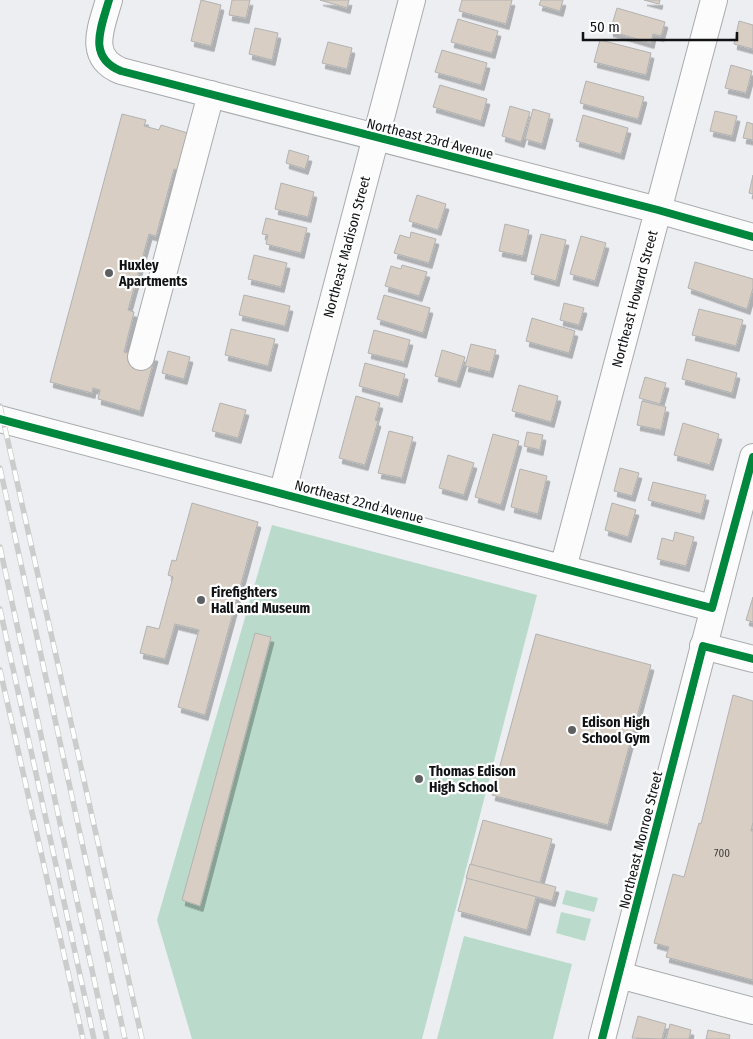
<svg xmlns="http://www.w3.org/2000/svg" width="753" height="1039" viewBox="0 0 753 1039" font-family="'Fira Sans Condensed',sans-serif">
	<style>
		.green { fill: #badbcb }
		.building { fill: #d8cec3; stroke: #b2b2b2; filter: url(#shadow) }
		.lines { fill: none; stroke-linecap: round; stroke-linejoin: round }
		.minor-casing { stroke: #a9abad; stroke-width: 28 }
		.minor { stroke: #fcfcfd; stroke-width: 26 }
		.rail-casing { stroke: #ccc; stroke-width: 5.5 }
		.rail { stroke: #fff; stroke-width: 4; stroke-dasharray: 11; stroke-linecap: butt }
		.cycleway-casing { stroke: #fff; stroke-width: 11 }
		.cycleway { stroke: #00873e; stroke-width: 8 }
		.poi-dot { fill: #5d5f61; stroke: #fff; stroke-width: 2 }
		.labels { text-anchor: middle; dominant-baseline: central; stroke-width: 4.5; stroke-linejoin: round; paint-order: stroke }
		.number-label { font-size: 11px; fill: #424140 }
		.street-label { font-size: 14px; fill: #101214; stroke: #fff }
		.poi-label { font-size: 14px; font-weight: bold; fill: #101214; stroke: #fff; text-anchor: start }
	</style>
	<defs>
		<filter id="shadow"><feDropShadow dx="3" dy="5.5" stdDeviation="0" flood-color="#0004"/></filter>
	</defs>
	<rect width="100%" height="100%" fill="#eceef1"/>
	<g class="green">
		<polygon points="272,525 537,595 422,1039 192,1039 157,920"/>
		<polygon points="566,890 598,898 594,912 562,904"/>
		<polygon points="561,912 591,919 585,941 556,933"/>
		<polygon points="464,936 572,964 553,1039 437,1039"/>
	</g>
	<g class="building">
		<polygon points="201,0 221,5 211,46 191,41"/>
		<polygon points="232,0 250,0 246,18 229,15"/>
		<polygon points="320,0 349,0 347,8"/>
		<polygon points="462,0 512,0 506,24 459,11"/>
		<polygon points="541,0 563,0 560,11 539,5"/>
		<polygon points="644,0 660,0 659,4"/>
		<polygon points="617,8 665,22 661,36 653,34 651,43 610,31"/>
		<polygon points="458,19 498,31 492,53 451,42"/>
		<polygon points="739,21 753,25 753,49 734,44"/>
		<polygon points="255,28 278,33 272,60 249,54"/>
		<polygon points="600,40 651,53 646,75 594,62"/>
		<polygon points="328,42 352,48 347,69 322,63"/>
		<polygon points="442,50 487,63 481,85 435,72"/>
		<polygon points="731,65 752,71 746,93 725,88"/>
		<polygon points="586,81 644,97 638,119 580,103"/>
		<polygon points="440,85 487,99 481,121 433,107"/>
		<polygon points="510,106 530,112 521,142 502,136"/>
		<polygon points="533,109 550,114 542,144 525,139"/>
		<polygon points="715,111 737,116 732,136 710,131"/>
		<polygon points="122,114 146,120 144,126 159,130 161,125 191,134 181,171 174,169 156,236 149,234 128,310 134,312 124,352 141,357 142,353 155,356 140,411 98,399 100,390 93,388 92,393 50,382"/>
		<polygon points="583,115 628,128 621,154 576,141"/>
		<polygon points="747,122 753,124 753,140 743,138"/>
		<polygon points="289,150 309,156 305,169 286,163"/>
		<polygon points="753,175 753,194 749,193"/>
		<polygon points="281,183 314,192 308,217 275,209"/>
		<polygon points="417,195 446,204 438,230 409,221"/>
		<polygon points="266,218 307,228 301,253 266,244 268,235 262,234"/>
		<polygon points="505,224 529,230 523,256 499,251"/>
		<polygon points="411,232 436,239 429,263 394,253 400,235 410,238"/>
		<polygon points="541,234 566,240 556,281 531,274"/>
		<polygon points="581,236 606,243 595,281 570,274"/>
		<polygon points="254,255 287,263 281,287 248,279"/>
		<polygon points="695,262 753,279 753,288 747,309 688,288"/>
		<polygon points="402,265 427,272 419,296 385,286 391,266 401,269"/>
		<polygon points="244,295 290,306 285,326 239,315"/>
		<polygon points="384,295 430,308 423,333 377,319"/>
		<polygon points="564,303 584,308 579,325 560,320"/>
		<polygon points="699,309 743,320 736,346 692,335"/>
		<polygon points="532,318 575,331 569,353 526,341"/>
		<polygon points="231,329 275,339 268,366 225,355"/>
		<polygon points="374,330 410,340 404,362 368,353"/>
		<polygon points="471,344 496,350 490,372 465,366"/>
		<polygon points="442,350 465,357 457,382 435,376"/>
		<polygon points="168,351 190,357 184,379 162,373"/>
		<polygon points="687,359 737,373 732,393 682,379"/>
		<polygon points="365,363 405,374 399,397 359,386"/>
		<polygon points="645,377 666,383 660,404 639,398"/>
		<polygon points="519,385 558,396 551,422 512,411"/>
		<polygon points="356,396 380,403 375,420 378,421 365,465 339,458"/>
		<polygon points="642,401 666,407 661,430 637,425"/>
		<polygon points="220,403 246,410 238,438 212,431"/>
		<polygon points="683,423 719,434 710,465 674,455"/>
		<polygon points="389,431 413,437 402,478 378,473"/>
		<polygon points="527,432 543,435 540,450 524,446"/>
		<polygon points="493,434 519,441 501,505 475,497"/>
		<polygon points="448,455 474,463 464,495 439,488"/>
		<polygon points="620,468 639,473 632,496 614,491"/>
		<polygon points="520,469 547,476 538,514 511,507"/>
		<polygon points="653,482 706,495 701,514 648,500"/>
		<polygon points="192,503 258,522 205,715 178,707 199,630 175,624 165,659 140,653 147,626 159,629 173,577 168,575 172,560 176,561"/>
		<polygon points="612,503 636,510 628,537 605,530"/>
		<polygon points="675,532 694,537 686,566 657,559 662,538 673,541"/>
		<polygon points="753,597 753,622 746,620"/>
		<polygon points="255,633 271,637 200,906 182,900"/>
		<polygon points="536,634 651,665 608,825 492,795"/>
		<polygon points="733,695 753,701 753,822 751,831 753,831 753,980 666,957 669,947 654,943 673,874 684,877 699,823 701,824"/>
		<polygon points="483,820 552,839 527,930 458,911"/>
		<polygon points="470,864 556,887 552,901 466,878"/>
		<polygon points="638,1016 666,1024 662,1039 632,1038"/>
		<polygon points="670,1024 691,1030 689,1039 666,1039"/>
		<polygon points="708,1030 730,1035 729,1039 706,1039"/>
	</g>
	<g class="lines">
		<g class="minor-casing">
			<g id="minor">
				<path d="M109,0C101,28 87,57 121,71L658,210L753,237"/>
				<polyline points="141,357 211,94"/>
				<polyline points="0,419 712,608"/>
				<polyline points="282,494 412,0"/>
				<polyline points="563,568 714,0"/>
				<polyline points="703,646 753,659"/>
				<polyline points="619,975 753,1011"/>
				<polyline points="602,1039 753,457"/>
			</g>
		</g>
		<use href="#minor" class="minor"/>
		<g class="rail-casing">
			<g id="rail">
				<polyline points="0,406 142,1039"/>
				<polyline points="0,468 125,1039"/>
				<polyline points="0,547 107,1039"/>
				<polyline points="0,609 94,1039"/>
				<polyline points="0,670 83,1039"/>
			</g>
		</g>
		<use href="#rail" class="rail"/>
		<g class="cycleway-casing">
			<g id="cycleway">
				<path d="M109,0C101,28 87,57 121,71L658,210L753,237"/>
				<polyline points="0,419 712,608 753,457"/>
				<polyline points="602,1039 703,646 753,659"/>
			</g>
		</g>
		<use href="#cycleway" class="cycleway"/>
	</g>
	<g class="poi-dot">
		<circle cx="109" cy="273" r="5"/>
		<circle cx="201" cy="600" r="5"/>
		<circle cx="572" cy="730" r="5"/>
		<circle cx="419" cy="779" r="5"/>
	</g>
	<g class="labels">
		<g class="number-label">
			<text x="722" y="853">700</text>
		</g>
		<g class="street-label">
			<text transform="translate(430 139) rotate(14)">Northeast 23rd Avenue</text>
			<text transform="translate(347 247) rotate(-75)">Northeast Madison Street</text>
			<text transform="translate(635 299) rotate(-75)">Northeast Howard Street</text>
			<text transform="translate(359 502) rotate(15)">Northeast 22nd Avenue</text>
			<text transform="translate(641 840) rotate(-76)">Northeast Monroe Street</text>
		</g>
		<g class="poi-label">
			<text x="119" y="265">Huxley<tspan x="119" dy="16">Apartments</tspan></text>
			<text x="211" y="592">Firefighters<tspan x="211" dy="16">Hall and Museum</tspan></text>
			<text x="582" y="722">Edison High<tspan x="582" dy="16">School Gym</tspan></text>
			<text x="429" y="771">Thomas Edison<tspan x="429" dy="16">High School</tspan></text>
		</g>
	</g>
	<path d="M583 32v8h154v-8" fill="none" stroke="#101214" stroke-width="2.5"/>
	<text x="590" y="32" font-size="15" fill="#101214" stroke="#ffffff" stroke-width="4" paint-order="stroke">50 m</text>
</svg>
